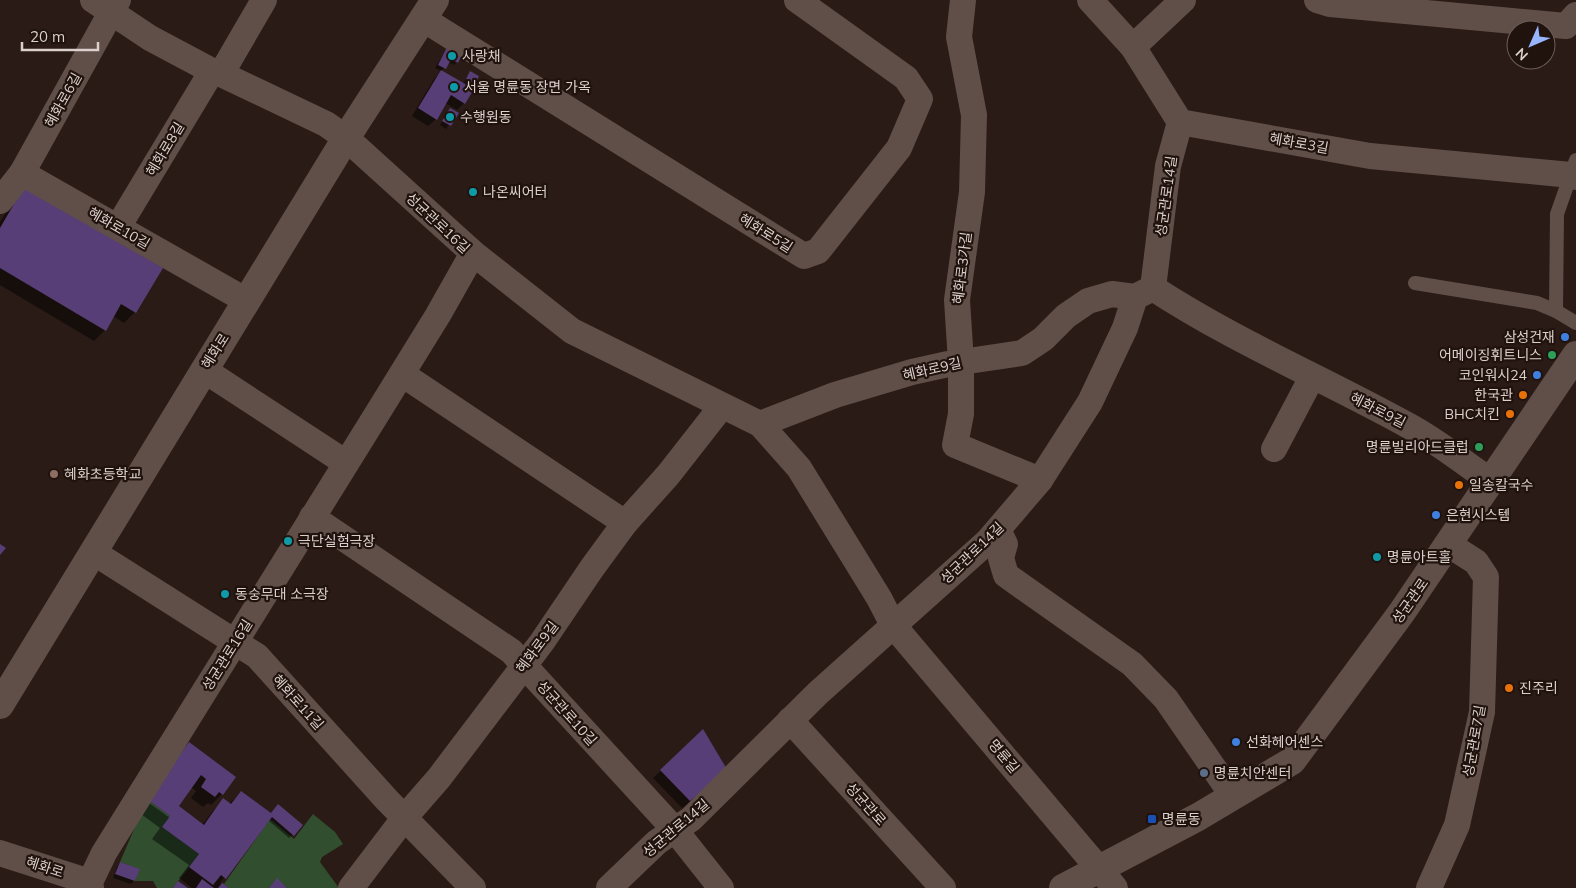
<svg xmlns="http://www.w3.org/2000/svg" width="1576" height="888" viewBox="0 0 1576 888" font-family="Mulish,'Noto Sans KR',sans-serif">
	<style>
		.green { fill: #314f2e }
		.shadow { fill: #0007 }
		.building { fill: #583e76 }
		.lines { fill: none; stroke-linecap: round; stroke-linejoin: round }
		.lane { stroke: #604e48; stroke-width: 14 }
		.street { stroke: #604e48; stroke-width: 26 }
		.secondary { stroke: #604e48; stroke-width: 28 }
		.culture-dot { fill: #0f9aa8; stroke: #20120d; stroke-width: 2 }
		.shop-dot { fill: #3f7fe0; stroke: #20120d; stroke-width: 2 }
		.leisure-dot { fill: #2e9e5b; stroke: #20120d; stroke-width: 2 }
		.food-dot { fill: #e8710a; stroke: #20120d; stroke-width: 2 }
		.education-dot { fill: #8d6e63; stroke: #20120d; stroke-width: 2 }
		.service-dot { fill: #5c6f8a; stroke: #20120d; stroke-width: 2 }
		.transit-dot { fill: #1a4fb4; stroke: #20120d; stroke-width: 2 }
		.labels { text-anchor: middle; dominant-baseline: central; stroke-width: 4.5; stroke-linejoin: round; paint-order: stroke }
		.poi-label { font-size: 14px; fill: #dbd0cc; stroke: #20120d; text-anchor: start }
		.street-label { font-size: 14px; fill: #dbd0cc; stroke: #20120d }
	</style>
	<rect width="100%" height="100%" fill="#2a1b16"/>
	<g class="green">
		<polygon points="147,799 170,816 162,827 199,854 173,888 157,888 153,881 135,881 139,869 120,862"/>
		<polygon points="313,814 335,832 343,844 322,857 320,862 339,888 287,888 277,879 269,888 229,888 224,884 270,819 294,839"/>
	</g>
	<g class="shadow">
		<polygon points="448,47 457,62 454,65 448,62 441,72 463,84 470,73 474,83 469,88 464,103 457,110 445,103 436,119 428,126 412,116 434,79 441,71 435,68"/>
		<polygon points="450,109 457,113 446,129 440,125"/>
		<polygon points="15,198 135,312 124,323 113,316 105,330 94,341 0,285 0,222"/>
		<polygon points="703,731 719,778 682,808 653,778"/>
		<polygon points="189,743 222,794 211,805 208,803 203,807 191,798 196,791 191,787 177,806 202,825 213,811 224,800 229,804 241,792 271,814 301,825 289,838 268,820 220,883 226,888 192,888 179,878 189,865 152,839 160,828 137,811 145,800 170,818"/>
		<polygon points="120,863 134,881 131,884 113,878 117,867"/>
	</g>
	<g class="building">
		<polygon points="448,45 463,53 458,63 451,59 446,69 438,65"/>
		<polygon points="441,70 474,89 465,104 451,95 437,120 418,108"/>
		<polygon points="470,71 479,76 475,84 466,79"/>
		<polygon points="450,108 459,113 451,126 442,121"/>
		<polygon points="25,185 163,268 136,313 121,304 106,331 0,268 0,228"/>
		<polygon points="0,544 6,548 0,555"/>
		<polygon points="703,729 728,771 690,801 660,770"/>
		<polygon points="189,742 236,777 223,795 219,792 215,797 201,787 206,779 201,775 179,806 204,825 223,798 231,804 241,791 271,813 278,804 303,825 294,836 272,817 226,879 221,875 213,885 189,867 199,854 162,827 170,816 147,799"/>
		<polygon points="120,862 140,869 135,881 115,874"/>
		<polygon points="277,878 287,888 269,888"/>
		<polygon points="202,879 214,888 196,888"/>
		<polygon points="178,881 188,888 173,888"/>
		<polygon points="222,883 224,884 229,888 218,888"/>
	</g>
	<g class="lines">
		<g class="lane">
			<polyline points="1415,283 1537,303 1556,311 1576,323"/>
			<polyline points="1556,311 1557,214 1576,160"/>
		</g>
		<g class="street">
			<polyline points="963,0 959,37 974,115 972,192 957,300 961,362 961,414 955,445 1040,480"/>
			<polyline points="1090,0 1133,47 1180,122 1370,156 1571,175 1576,177"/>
			<polyline points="1317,0 1330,4 1566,26 1576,15"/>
			<polyline points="423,19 804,256 818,251 899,148 920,99 906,78 797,0"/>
			<polyline points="1133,47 1183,0"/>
			<polyline points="221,74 264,0"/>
			<polyline points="22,173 118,0"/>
			<polyline points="0,201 22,173 247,301"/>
			<polyline points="118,227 212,71"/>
			<polyline points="473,253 572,331 760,424 799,468 879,598 893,625 1115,888"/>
			<path d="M1153,288C1234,341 1324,379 1409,426C1437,441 1464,463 1491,481"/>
			<polyline points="204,370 346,463"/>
			<polyline points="402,374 625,523"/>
			<polyline points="760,424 835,395 912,372 948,364 1022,353 1043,339 1066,316 1088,301 1112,294 1135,297"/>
			<polyline points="1274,449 1312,377"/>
			<polyline points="312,517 511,651 675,830 721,888"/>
			<polyline points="998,530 1005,544 1001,558 1006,575 1132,664 1166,699 1233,796"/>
			<polyline points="93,552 257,656 387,800 473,888"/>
			<polyline points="790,720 943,888"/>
			<polyline points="0,853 90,882"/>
			<polyline points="91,888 90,882 104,853 380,409 438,315 473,253 346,138 326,124 221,74 212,71 150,38 93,0"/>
			<polyline points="351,888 405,817 439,778 542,642 592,568 625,523 668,475 722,406"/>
			<polyline points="609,888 657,842 691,819 818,693 988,541 1040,480 1090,402 1125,328 1135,297 1153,288 1168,166 1180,122"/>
			<polyline points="1429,888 1457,825 1482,712 1486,577 1476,562 1448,544"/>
		</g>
		<g class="secondary">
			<polyline points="0,705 346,138 435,0"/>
			<polyline points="1063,888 1198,817 1292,761 1402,612 1576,355"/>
		</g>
	</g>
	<g class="culture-dot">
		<circle cx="452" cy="56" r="5"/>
		<circle cx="454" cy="87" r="5"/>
		<circle cx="450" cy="117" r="5"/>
		<circle cx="473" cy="192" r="5"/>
		<circle cx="288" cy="541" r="5"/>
		<circle cx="1377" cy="557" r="5"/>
		<circle cx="225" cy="594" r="5"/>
	</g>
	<g class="shop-dot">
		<circle cx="1565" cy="337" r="5"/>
		<circle cx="1537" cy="375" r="5"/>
		<circle cx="1436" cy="515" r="5"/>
		<circle cx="1236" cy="742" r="5"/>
	</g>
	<g class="leisure-dot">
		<circle cx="1552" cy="355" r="5"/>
		<circle cx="1479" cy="447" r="5"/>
	</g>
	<g class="food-dot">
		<circle cx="1523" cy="395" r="5"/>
		<circle cx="1510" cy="414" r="5"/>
		<circle cx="1459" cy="485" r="5"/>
		<circle cx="1509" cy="688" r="5"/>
	</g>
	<circle class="education-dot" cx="54" cy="474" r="5"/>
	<circle class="service-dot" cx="1204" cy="773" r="5"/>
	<rect class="transit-dot" x="1147" y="814" width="10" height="10" rx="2.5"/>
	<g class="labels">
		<g class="poi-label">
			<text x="462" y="56">사랑채</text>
			<text x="464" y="87">서울 명륜동 장면 가옥</text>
			<text x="460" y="117">수행원동</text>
			<text x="483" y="192">나온씨어터</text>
			<text x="1555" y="337" text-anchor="end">삼성건재</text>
			<text x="1542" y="355" text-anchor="end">어메이징휘트니스</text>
			<text x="1527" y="375" text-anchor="end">코인워시24</text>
			<text x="1513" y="395" text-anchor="end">한국관</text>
			<text x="1500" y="414" text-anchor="end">BHC치킨</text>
			<text x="1469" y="447" text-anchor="end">명륜빌리아드클럽</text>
			<text x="64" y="474">혜화초등학교</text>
			<text x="1469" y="485">일송칼국수</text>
			<text x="1446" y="515">은현시스템</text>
			<text x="298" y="541">극단실험극장</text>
			<text x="1387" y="557">명륜아트홀</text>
			<text x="235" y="594">동숭무대 소극장</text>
			<text x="1519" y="688">진주리</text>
			<text x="1246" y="742">선화헤어센스</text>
			<text x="1214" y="773">명륜치안센터</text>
			<text x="1162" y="819">명륜동</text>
		</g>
		<g class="street-label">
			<text transform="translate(63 100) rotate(-61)">혜화로6길</text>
			<text transform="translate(1299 143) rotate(10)">혜화로3길</text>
			<text transform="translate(165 149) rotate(-59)">혜화로8길</text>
			<text transform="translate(1166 196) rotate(-82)">성균관로14길</text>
			<text transform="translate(438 223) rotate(43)">성균관로16길</text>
			<text transform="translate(119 228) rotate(30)">혜화로10길</text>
			<text transform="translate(766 233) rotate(32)">혜화로5길</text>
			<text transform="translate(962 268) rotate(-83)">혜화로3가길</text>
			<text transform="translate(215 351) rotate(-58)">혜화로</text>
			<text transform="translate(932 369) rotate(-13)">혜화로9길</text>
			<text transform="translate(1378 410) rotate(27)">혜화로9길</text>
			<text transform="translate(972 553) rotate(-44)">성균관로14길</text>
			<text transform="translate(1410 601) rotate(-55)">성균관로</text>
			<text transform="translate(537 647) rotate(-53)">혜화로9길</text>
			<text transform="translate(227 655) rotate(-58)">성균관로16길</text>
			<text transform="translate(298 702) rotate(48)">혜화로11길</text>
			<text transform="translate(567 713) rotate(48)">성균관로10길</text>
			<text transform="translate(1474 741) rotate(-80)">성균관로7길</text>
			<text transform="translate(1004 756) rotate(50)">명륜길</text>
			<text transform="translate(866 804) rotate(48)">성균관로</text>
			<text transform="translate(676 828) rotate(-40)">성균관로14길</text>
			<text transform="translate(45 867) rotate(18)">혜화로</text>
		</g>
	</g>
	<g transform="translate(1531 45) rotate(225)"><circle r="24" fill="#20120d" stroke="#6b5e59"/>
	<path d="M0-4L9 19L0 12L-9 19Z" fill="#98b6fd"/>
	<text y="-8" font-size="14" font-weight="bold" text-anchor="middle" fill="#dbd0cc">N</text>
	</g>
	<path d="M22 42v8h76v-8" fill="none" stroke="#dbd0cc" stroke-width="2.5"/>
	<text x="30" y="42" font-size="15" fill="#dbd0cc" stroke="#20120d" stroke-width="4" paint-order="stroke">20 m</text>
</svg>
